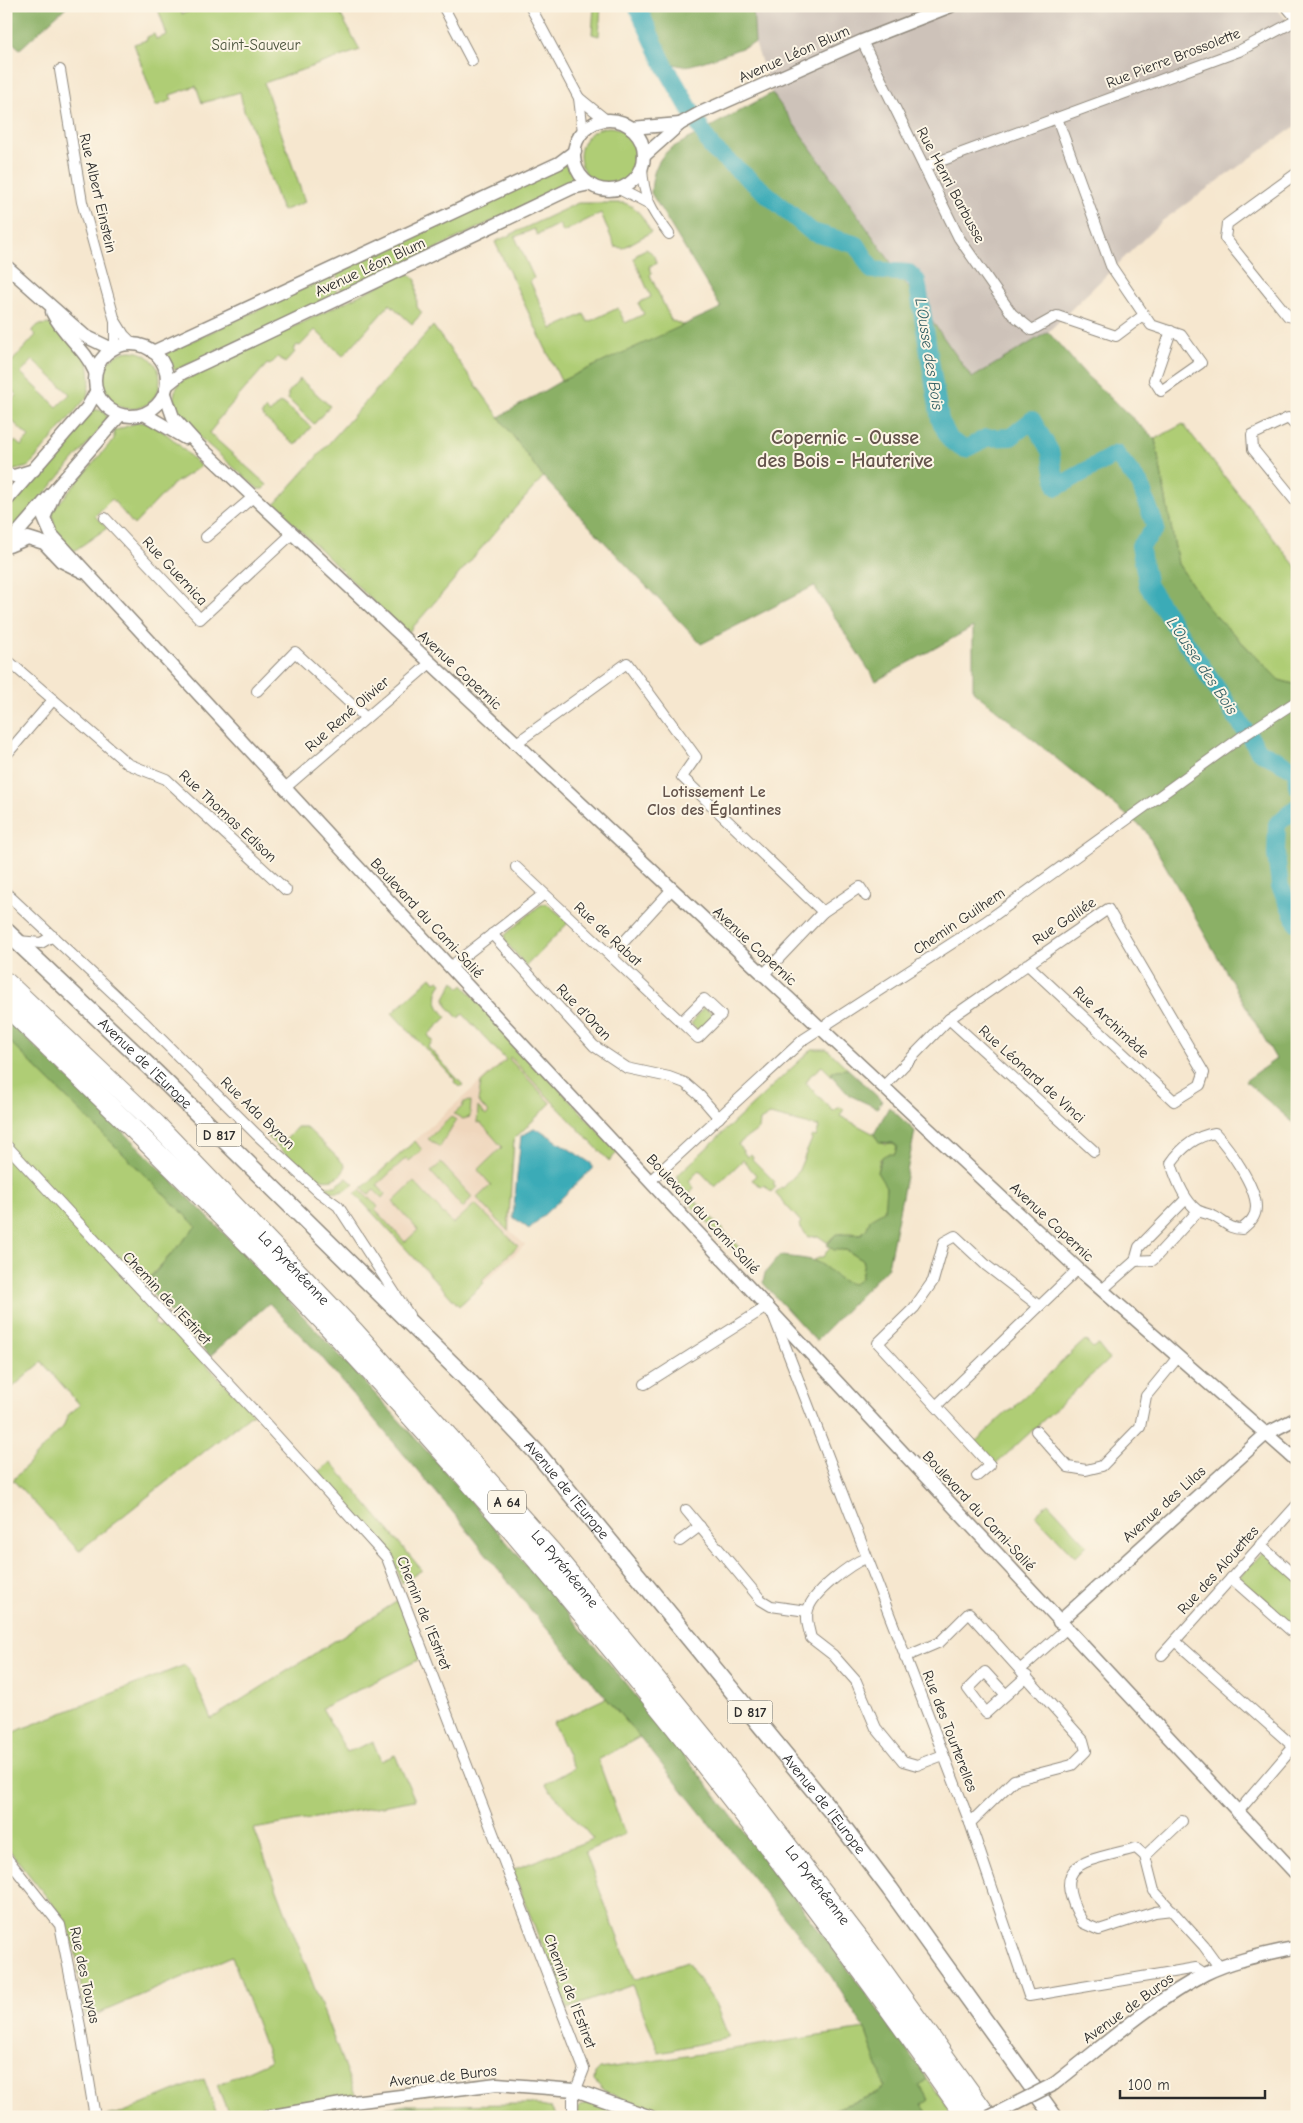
<svg xmlns="http://www.w3.org/2000/svg" width="1303" height="2123" viewBox="0 0 1303 2123" font-family="'Comic Neue',sans-serif">
	<style>
		.built { fill: #efd6bc }
		.industrial { fill: #cdc2b9 }
		.green { fill: #afcd74; stroke: #6d7c50; fill-rule: evenodd }
		.forest { fill: #8bb066; stroke: #5b6e48 }
		.water { fill: #3babb7; stroke: #336b71 }
		.lines { fill: none; stroke-linecap: round; stroke-linejoin: round }
		.river { stroke: #3babb7; stroke-width: 18 }
		.minor-casing { stroke: #90897d; stroke-width: 12 }
		.tertiary-casing { stroke: #90897d; stroke-width: 15 }
		.primary-casing { stroke: #90897d; stroke-width: 19 }
		.motorway-casing { stroke: #90897d; stroke-width: 21 }
		.minor { stroke: #fff; stroke-width: 10 }
		.tertiary { stroke: #fff; stroke-width: 12 }
		.primary { stroke: #fff; stroke-width: 16 }
		.motorway { stroke: #fff; stroke-width: 19 }
		.tertiary-bridge-casing { stroke: #90897d; stroke-width: 15; stroke-linecap: butt }
		.tertiary-bridge { stroke: #fff; stroke-width: 12 }
		.labels { text-anchor: middle; dominant-baseline: central; stroke-width: 4; stroke-linejoin: round; paint-order: stroke }
		.shield { fill: #fcf5e5; stroke: #6a6863; stroke-width: 1 }
		.shield-label { font-size: 14px; font-weight: bold; fill: #2b2b2b }
		.park-label { font-size: 15px; fill: #4c543d; stroke: #fcf5e5 }
		.street-label { font-size: 15px; fill: #2b2b2b; stroke: #fcf5e5 }
		.water-label { font-size: 16px; font-style: italic; fill: #315e63; stroke: #fcf5e5 }
		.neighbourhood-label { font-size: 16px; font-weight: bold; fill: #64544c; stroke: #fcf5e5 }
		.district-label { font-size: 20px; font-weight: bold; fill: #64544c; stroke: #fcf5e5 }
	</style>
	<rect width="100%" height="100%" fill="#fcf5e5"/>
	<filter id="ink" filterUnits="userSpaceOnUse"><feTurbulence type="fractalNoise" baseFrequency=".02" numOctaves="2"/><feDisplacementMap in="SourceGraphic" scale="10" xChannelSelector="R" yChannelSelector="G"/><feConvolveMatrix kernelMatrix="1 2 1 2 8 2 1 2 1" color-interpolation-filters="sRGB"/></filter>
	<filter id="wash" filterUnits="userSpaceOnUse"><feTurbulence type="fractalNoise" baseFrequency=".0096" numOctaves="4" result="noise"/><feDisplacementMap in="SourceGraphic" scale="20" xChannelSelector="R" yChannelSelector="G"/><feGaussianBlur stdDeviation="1.12" result="paint"/><feColorMatrix in="noise" values="0 0 0 0 0 0 0 0 0 0 0 0 0 0 0 0 0 1.4 0 .05"/><feComposite in="paint" operator="in"/></filter>
	<g filter="url(#wash)">
		<rect width="100%" height="100%" fill="#f6e7cf"/>
		<polygon class="built" points="509,1056 553,1102 514,1139 510,1230 525,1245 459,1306 355,1194"/>
		<polygon class="industrial" points="753,6 1275,6 1297,33 1297,125 1162,221 1048,332 972,378 772,93 755,43"/>
		<g class="green">
			<polygon points="157,6 179,6 182,14 202,6 336,6 360,50 264,83 305,202 282,211 251,124 244,111 240,92 202,103 196,86 170,95 172,100 156,106 134,44 147,40 147,37 154,34 156,39 167,35"/>
			<polygon points="594,6 601,6 599,36 592,34"/>
			<circle cx="609" cy="156" r="29"/>
			<polygon points="568,163 576,179 572,182 343,294 336,273"/>
			<path d="M578,203H624C639,207 644,220 651,232L623,248L615,247L601,213L563,232L559,224L537,235L534,229L515,237L534,278L530,281L552,329L584,314L588,322L618,308L625,323L644,314L638,303L651,297L634,259L638,253L646,249C653,253 655,256 656,264L649,266L652,273L650,275L671,320L685,326L561,381L495,242Z"/>
			<polygon points="407,272 416,280 417,307 422,313 412,324 390,304 343,356 315,330 300,346 297,345 293,350 295,352 285,363 278,357 270,365 267,364 216,422 217,423 209,433 267,485 263,489 258,489 179,419 174,397 175,391 180,382"/>
			<path d="M331,276L338,295L176,370C169,368 165,359 168,352Z"/>
			<path d="M51,324L88,360L90,380L87,397L28,467L6,472V440L12,445L15,441L21,446L29,437L6,415V407L17,395L6,385V368L36,335L32,331L38,325ZM33,360L70,394L57,407L21,373Z"/>
			<polygon points="433,326 543,477 407,634 274,505"/>
			<circle cx="131" cy="380" r="29"/>
			<polygon points="300,379 330,406 314,424 288,399 288,393"/>
			<polygon points="283,403 311,427 295,445 261,415 266,409 270,413 278,404"/>
			<polygon points="92,409 104,411 108,420 6,539 6,508"/>
			<path d="M138,422C162,422 183,451 201,466L172,485L134,525L112,499L95,516L107,528L71,553C61,541 51,527 53,510L114,439V431Z"/>
			<polygon points="1183,424 1297,568 1297,685 1279,680 1209,609 1178,564 1155,439"/>
			<polygon points="546,903 569,922 526,966 505,941 505,935 539,906"/>
			<path d="M431,977L435,982L439,980L442,983C432,995 437,1008 447,1017L428,1035L433,1041L428,1047L463,1085L459,1087L454,1082L455,1080L392,1013Z"/>
			<polygon points="454,981 460,988 463,985 618,1152 609,1161 510,1057 509,1059 551,1103 514,1139 508,1231 477,1198 491,1185 478,1170 502,1147 480,1122 477,1123 478,1107 486,1116 489,1113 478,1102 481,1083 506,1060 463,1014 458,1018 447,1006 445,998"/>
			<polygon points="704,1007 714,1015 700,1032 691,1024"/>
			<polygon points="6,1038 197,1226 137,1291 158,1314 154,1323 158,1327 169,1326 253,1413 79,1551 13,1480 63,1427 68,1415 80,1405 42,1362 6,1393"/>
			<path d="M812,1049H827L848,1069L832,1072L831,1075L822,1066L810,1076L806,1083L833,1111L840,1107L844,1109L840,1116L874,1134L876,1138L885,1144L893,1143L897,1146L895,1154L880,1159L877,1172L886,1186L885,1211L861,1234C850,1233 835,1230 828,1243L818,1236L808,1237L799,1225L801,1222L775,1193L781,1187L783,1188L798,1172L812,1139L810,1138L812,1136L816,1137L819,1127L770,1115L760,1121L759,1129L738,1144L747,1157L751,1154L753,1157L752,1159L775,1182L773,1184L776,1187L771,1192L764,1185L762,1187L752,1180L756,1175L743,1160L715,1187L699,1170L689,1181L694,1188L689,1194L747,1256L743,1261L678,1191V1175Z"/>
			<polygon points="471,1101 470,1117 463,1119 454,1114 462,1107 464,1102"/>
			<polygon points="451,1117 456,1120 440,1147 428,1139"/>
			<path d="M297,1127H306L345,1165C344,1181 323,1183 311,1175C295,1165 281,1149 267,1136L271,1135L283,1143Z"/>
			<polygon points="415,1141 422,1150 409,1161 406,1158 377,1185 385,1194 382,1198 374,1190 368,1195 362,1188"/>
			<polygon points="441,1163 472,1197 463,1208 431,1172"/>
			<path d="M347,1178L354,1184C342,1194 335,1195 323,1186H336Z"/>
			<polygon points="414,1182 453,1224 475,1204 518,1246 482,1280 484,1283 459,1306 355,1194 360,1190 368,1198 370,1197 378,1207 375,1210 405,1242 418,1230 393,1202"/>
			<polygon points="829,1248 846,1250 864,1261 861,1278 854,1285 845,1284 814,1260 824,1256"/>
			<polygon points="1085,1340 1093,1348 1098,1345 1109,1359 993,1467 972,1445 1006,1413 1015,1408 1015,1406"/>
			<polygon points="331,1462 422,1570 402,1583 392,1556 314,1475"/>
			<polygon points="1048,1503 1087,1545 1075,1557 1035,1515"/>
			<polygon points="1265,1550 1297,1578 1297,1636 1235,1582"/>
			<polygon points="401,1599 422,1658 322,1708 347,1752 373,1742 381,1761 395,1755 415,1800 254,1829 356,2097 229,2115 217,2085 270,2061 232,1956 86,2019 75,1948 66,1921 6,1846 6,1735 185,1665 193,1677 211,1719"/>
			<polygon points="606,1698 640,1737 598,1760 625,1834 585,1852 634,1980 687,1962 715,2003 729,2038 659,2052 632,1985 567,2009 512,1870 593,1839 545,1784 574,1768 553,1723"/>
			<polygon points="865,2029 886,2087 878,2093 814,2117 669,2117 630,2103 603,2090 594,2080 595,2074 600,2069"/>
			<polygon points="927,2078 955,2117 930,2117 922,2105 929,2099 918,2085"/>
			<polygon points="204,2079 218,2117 100,2117 124,2112"/>
			<polygon points="588,2102 632,2117 578,2117 579,2107"/>
			<polygon points="529,2104 551,2108 556,2117 447,2117 407,2105"/>
			<polygon points="351,2108 354,2117 320,2117 319,2114"/>
		</g>
		<g class="forest">
			<polygon points="6,6 67,6 20,49 6,37"/>
			<path d="M632,6H753L755,43C741,48 695,66 684,66C659,66 640,24 632,6Z"/>
			<path d="M772,93L972,378L1048,332L1087,376L1155,439L1178,564L1209,609L1279,680L1297,685V1126L1245,1081L1276,1059L1145,830L973,691V627L876,681L814,586L701,644L543,477L499,417L561,381L721,308L651,193C652,175 656,160 670,149Z"/>
			<path d="M6,1019C347,1340 656,1697 927,2078L919,2085L929,2100L922,2105L930,2117H814L878,2093L885,2087L865,2029L831,1976L643,1741L530,1609L456,1516L319,1354L269,1303L210,1356L144,1285L196,1226L6,1038Z"/>
			<polygon points="848,1069 882,1101 877,1108 849,1095 831,1075 835,1070"/>
			<path d="M889,1107L915,1131L888,1267L816,1341L763,1283L765,1273L779,1256C784,1256 811,1259 814,1261C830,1266 836,1283 854,1284L861,1278L864,1261L846,1250H834L827,1245L836,1234H861L867,1228L870,1219L884,1211L886,1187L877,1172L882,1157L887,1154H895L897,1146L893,1143L879,1142L874,1134Z"/>
			<polygon points="407,2105 447,2117 365,2117 364,2112"/>
		</g>
		<polygon class="water" points="534,1129 540,1130 592,1164 592,1169 529,1229 513,1217 521,1136"/>
		<g class="lines">
			<g class="river">
				<polyline points="637,6 663,62 712,148 812,232 857,245 872,270 909,273 917,281 940,420 950,440 965,449 986,438 1011,437 1032,420 1050,451 1057,487 1116,454 1140,484 1156,528 1140,546 1148,586 1259,751 1296,770 1297,786"/>
				<polyline points="1297,807 1277,824 1276,855 1280,886 1297,923"/>
			</g>
		</g>
	</g>
	<g filter="url(#ink)">
		<g class="lines">
			<g class="minor-casing">
				<g id="minor">
					<polyline points="443,6 472,61"/>
					<polyline points="530,6 579,98 583,132"/>
					<polyline points="1286,6 1297,19"/>
					<polyline points="862,41 959,238 1012,314 1032,330 1057,316 1116,336 1144,315"/>
					<polyline points="60,70 82,202 115,321 115,347"/>
					<polyline points="579,98 606,120"/>
					<polyline points="1057,118 1111,266 1151,325 1181,335 1201,363 1161,391 1154,380 1171,331"/>
					<path d="M642,167C643,197 651,210 669,234"/>
					<polyline points="924,167 1239,51 1297,20"/>
					<polyline points="1297,173 1227,224 1225,238 1288,316 1297,318"/>
					<polyline points="619,189 648,204"/>
					<polyline points="116,322 124,335 133,344"/>
					<polyline points="1297,427 1288,418 1252,435 1253,449 1297,503"/>
					<polyline points="105,518 200,619 292,534"/>
					<polyline points="206,537 253,497"/>
					<polyline points="6,659 128,764 166,779 286,890"/>
					<polyline points="257,691 295,652 366,718"/>
					<polyline points="515,744 627,663 696,757 682,777 823,912"/>
					<polyline points="6,755 53,700"/>
					<polyline points="285,788 429,664"/>
					<polyline points="516,867 698,1038 721,1015 704,999 681,1022"/>
					<polyline points="6,893 145,1023 256,1134 320,1193 338,1206 409,1315"/>
					<polyline points="492,934 594,1046 627,1068 669,1077 685,1083 700,1096 719,1118"/>
					<polyline points="18,941 41,943 53,936"/>
					<polyline points="611,956 672,889"/>
					<polyline points="450,967 544,894"/>
					<polyline points="762,976 823,912 860,887 866,896"/>
					<polyline points="949,1019 1094,1151"/>
					<polyline points="883,1087 949,1019 1108,909 1204,1073 1200,1085 1174,1101 1027,964"/>
					<path d="M1215,1133C1229,1148 1256,1186 1256,1207C1256,1218 1249,1223 1242,1229C1229,1229 1226,1223 1215,1217C1210,1214 1202,1213 1197,1210C1184,1200 1176,1179 1171,1163C1182,1147 1196,1136 1215,1133Z"/>
					<polyline points="6,1145 257,1414 387,1558 584,2069 573,2097 573,2117"/>
					<polyline points="650,1181 804,1039 985,922 1240,738 1297,701"/>
					<polyline points="1135,1261 1153,1260 1198,1211"/>
					<polyline points="1102,1290 1135,1261 1139,1247 1186,1199"/>
					<polyline points="774,1317 970,1823 1029,1996 1196,1968 1205,1974"/>
					<polyline points="645,1384 768,1306"/>
					<polyline points="936,1406 878,1343 914,1308 933,1281 944,1242 955,1236 987,1266 1039,1306"/>
					<polyline points="1036,1431 1068,1467 1086,1470 1102,1466 1140,1427 1146,1396 1178,1357"/>
					<polyline points="977,1476 990,1465 936,1406 1078,1269"/>
					<polyline points="686,1510 761,1600 771,1606 807,1611"/>
					<polyline points="680,1541 700,1526"/>
					<polyline points="1260,1545 1297,1578"/>
					<path d="M866,1558C850,1564 812,1593 808,1610C805,1618 809,1630 811,1638L833,1655L856,1681L876,1728L903,1761L917,1765L943,1755"/>
					<polyline points="1231,1578 1297,1636"/>
					<polyline points="1175,1641 1294,1747"/>
					<polyline points="1162,1655 1297,1505"/>
					<polyline points="905,1657 940,1642 969,1613 1083,1740 1086,1751 1072,1765 1014,1780 970,1823"/>
					<polyline points="1021,1669 1066,1629"/>
					<polyline points="1006,1695 985,1672 968,1689 986,1713 1027,1676"/>
					<polyline points="1237,1813 1297,1743"/>
					<polyline points="1145,1856 1182,1821"/>
					<polyline points="6,1857 60,1925 80,2026 95,2117"/>
					<path d="M1172,1910L1155,1912L1099,1930L1083,1923C1047,1860 1086,1862 1136,1848L1145,1856L1154,1891L1204,1946L1220,1968"/>
				</g>
			</g>
			<g class="tertiary-casing">
				<g id="tertiary">
					<circle cx="609" cy="155" r="35"/>
					<polyline points="631,128 680,124"/>
					<polyline points="644,156 680,124 700,113 862,41 951,6"/>
					<polyline points="6,266 85,336 112,349"/>
					<path d="M52,312C63,335 85,348 95,372"/>
					<circle cx="131" cy="380" r="36"/>
					<polyline points="153,352 559,163 575,151"/>
					<polyline points="167,385 182,373 208,361 572,188 590,184"/>
					<polyline points="165,394 173,417 200,447 1078,1269 1297,1461"/>
					<polyline points="144,414 185,438"/>
					<polyline points="6,474 14,476 34,470"/>
					<polyline points="56,489 44,518 51,534 450,967 1297,1875"/>
					<polyline points="6,501 87,408 96,392"/>
					<polyline points="6,546 120,415"/>
					<polyline points="9,546 28,538 44,543 61,561 83,572"/>
					<polyline points="1059,1622 1266,1434 1297,1418"/>
					<path d="M1054,2084C1103,2046 1150,2003 1205,1974C1233,1960 1266,1954 1297,1947"/>
					<polyline points="266,2117 353,2102 497,2084 575,2090 651,2117"/>
				</g>
			</g>
			<g class="primary-casing">
				<g id="primary">
					<path id="s1" d="M6,931L156,1073L464,1376L538,1454L831,1811L890,1889L1054,2117"/>
				</g>
			</g>
			<g class="motorway-casing">
				<g id="motorway">
					<path id="s2" d="M6,982L157,1125L354,1331L551,1551L714,1750L869,1952L988,2117"/>
					<path d="M6,1006C120,1115 233,1225 341,1340C567,1583 776,1844 966,2117"/>
				</g>
			</g>
			<use href="#minor" class="minor"/>
			<use href="#tertiary" class="tertiary"/>
			<use href="#primary" class="primary"/>
			<use href="#motorway" class="motorway"/>
			<g class="tertiary-bridge-casing">
				<polyline id="tertiary-bridge" points="989,2117 1054,2084"/>
			</g>
			<use href="#tertiary-bridge" class="tertiary-bridge"/>
		</g>
	</g>
	<g class="labels">
		<g class="shield">
			<rect x="196.5" y="1123.5" width="45" height="23" rx="4"/>
			<rect x="488" y="1490.5" width="38" height="23" rx="4"/>
			<rect x="727.5" y="1700.5" width="45" height="23" rx="4"/>
		</g>
		<g class="shield-label">
			<text x="219" y="1135">D 817</text>
			<text x="507" y="1502">A 64</text>
			<text x="750" y="1712">D 817</text>
		</g>
		<g class="park-label">
			<text x="256" y="45">Saint-Sauveur</text>
		</g>
		<g class="street-label">
			<text transform="translate(794 54) rotate(-24)">Avenue Léon Blum</text>
			<text transform="translate(1173 58) rotate(-21)">Rue Pierre Brossolette</text>
			<text transform="translate(951 185) rotate(62)">Rue Henri Barbusse</text>
			<text transform="translate(98 193) rotate(77)">Rue Albert Einstein</text>
			<text transform="translate(370 267) rotate(-25)">Avenue Léon Blum</text>
			<text transform="translate(175 571) rotate(47)">Rue Guernica</text>
			<text transform="translate(460 670) rotate(43)">Avenue Copernic</text>
			<text transform="translate(347 714) rotate(-41)">Rue René Olivier</text>
			<text transform="translate(228 816) rotate(43)">Rue Thomas Edison</text>
			<text transform="translate(427 918) rotate(47)">Boulevard du Cami-Salié</text>
			<text transform="translate(959 921) rotate(-34)">Chemin Guilhem</text>
			<text transform="translate(1064 921) rotate(-34)">Rue Galilée</text>
			<text transform="translate(608 934) rotate(43)">Rue de Rabat</text>
			<text transform="translate(755 946) rotate(43)">Avenue Copernic</text>
			<text transform="translate(584 1012) rotate(46)">Rue d'Oran</text>
			<text transform="translate(1111 1022) rotate(43)">Rue Archimède</text>
			<text stroke="none"><textPath href="#s1" startOffset="192">Avenue de l'Europe</textPath></text>
			<text transform="translate(1032 1074) rotate(42)">Rue Léonard de Vinci</text>
			<text transform="translate(258 1113) rotate(44)">Rue Ada Byron</text>
			<text transform="translate(703 1214) rotate(47)">Boulevard du Cami-Salié</text>
			<text transform="translate(1052 1222) rotate(43)">Avenue Copernic</text>
			<text stroke="none"><textPath href="#s2" startOffset="406">La Pyrénéenne</textPath></text>
			<text transform="translate(167 1298) rotate(47)">Chemin de l'Estiret</text>
			<text stroke="none"><textPath href="#s1" startOffset="792">Avenue de l'Europe</textPath></text>
			<text transform="translate(1164 1504) rotate(-42)">Avenue des Lilas</text>
			<text transform="translate(979 1511) rotate(47)">Boulevard du Cami-Salié</text>
			<text stroke="none"><textPath href="#s2" startOffset="811">La Pyrénéenne</textPath></text>
			<text transform="translate(1218 1570) rotate(-48)">Rue des Alouettes</text>
			<text transform="translate(424 1613) rotate(68)">Chemin de l'Estiret</text>
			<text transform="translate(950 1731) rotate(69)">Rue des Tourterelles</text>
			<text stroke="none"><textPath href="#s1" startOffset="1198">Avenue de l'Europe</textPath></text>
			<text stroke="none"><textPath href="#s2" startOffset="1216">La Pyrénéenne</textPath></text>
			<text transform="translate(85 1975) rotate(78)">Rue des Touyas</text>
			<text transform="translate(570 1991) rotate(69)">Chemin de l'Estiret</text>
			<text transform="translate(1128 2008) rotate(-36)">Avenue de Buros</text>
			<text transform="translate(443 2076) rotate(-6)">Avenue de Buros</text>
		</g>
		<g class="water-label">
			<text transform="translate(929 354) rotate(81)">L'Ousse des Bois</text>
			<text transform="translate(1202 666) rotate(56)">L'Ousse des Bois</text>
		</g>
		<g class="neighbourhood-label">
			<text x="714" y="792">Lotissement Le<tspan x="714" dy="18">Clos des Églantines</tspan></text>
		</g>
		<g class="district-label">
			<text x="845" y="437">Copernic - Ousse<tspan x="845" dy="23">des Bois - Hauterive</tspan></text>
		</g>
	</g>
	<rect width="1303" height="2123" fill="none" stroke="#fcf5e5" stroke-width="25"/>
	<path d="M1120 2090v8h145v-8" fill="none" stroke="#2b2b2b" stroke-width="2.5"/>
	<text x="1128" y="2090" font-size="15" fill="#2b2b2b" stroke="#fcf5e5" stroke-width="4" paint-order="stroke">100 m</text>
</svg>
